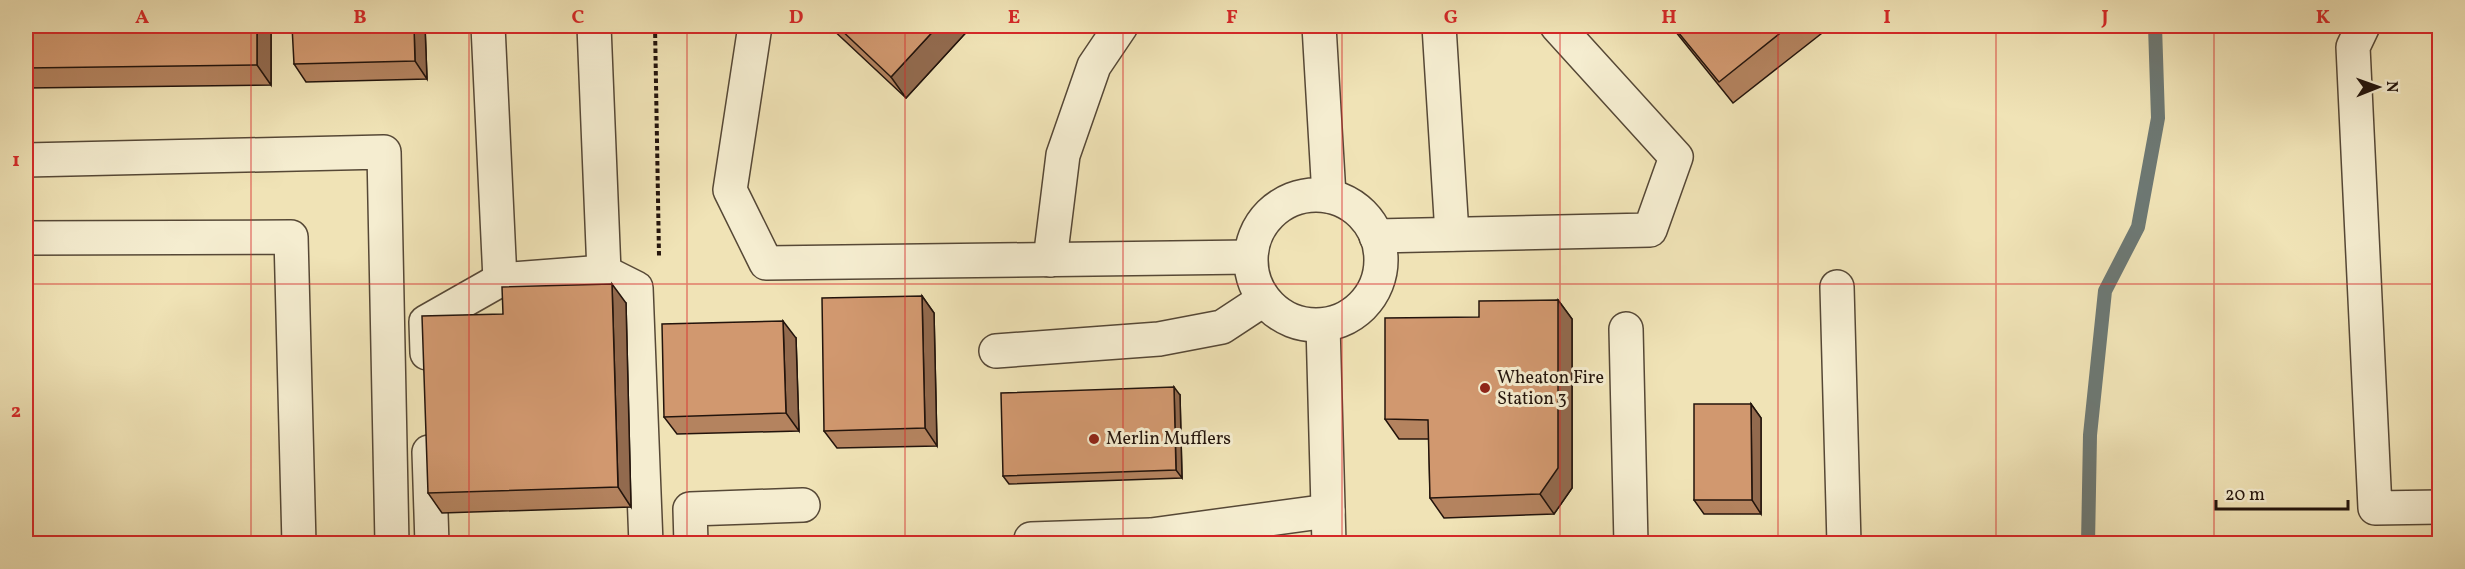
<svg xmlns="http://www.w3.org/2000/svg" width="2465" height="569" viewBox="0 0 2465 569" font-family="Vollkorn,serif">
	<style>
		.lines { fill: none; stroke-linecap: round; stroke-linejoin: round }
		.stream { stroke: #6d7873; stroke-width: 14 }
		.minor-casing { stroke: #564836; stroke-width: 36 }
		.path { stroke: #23140c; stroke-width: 4; stroke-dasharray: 4.5 3; stroke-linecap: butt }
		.minor { stroke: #f5edd0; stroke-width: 33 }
		.wall { fill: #b4835f; stroke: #23140c; stroke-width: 1.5 }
		.shaded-wall { fill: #926a4e; stroke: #23140c; stroke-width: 1.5 }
		.building { fill: #d1986f; stroke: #23140c; stroke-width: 1.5 }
		.grid { fill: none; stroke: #d62828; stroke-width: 1.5; stroke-opacity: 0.55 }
		.poi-dot { fill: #8f2418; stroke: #f5edd0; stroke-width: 2 }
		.labels { text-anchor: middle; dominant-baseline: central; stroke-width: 6; stroke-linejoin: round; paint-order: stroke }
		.poi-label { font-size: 18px; fill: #23140c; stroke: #f5edd0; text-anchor: start }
		.neatline { fill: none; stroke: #d62828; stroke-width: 2 }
		.grid-label { font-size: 20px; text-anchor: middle; font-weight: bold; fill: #d62828 }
	</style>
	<rect width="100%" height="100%" fill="#f0e3b6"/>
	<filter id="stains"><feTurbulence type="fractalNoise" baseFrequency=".00333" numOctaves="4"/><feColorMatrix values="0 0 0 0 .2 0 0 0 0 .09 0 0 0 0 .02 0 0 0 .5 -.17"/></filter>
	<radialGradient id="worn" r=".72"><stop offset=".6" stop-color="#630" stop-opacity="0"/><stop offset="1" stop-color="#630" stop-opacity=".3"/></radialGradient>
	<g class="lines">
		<polyline class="stream" points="2088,544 2090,435 2105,291 2138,227 2158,118 2155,26"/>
		<g class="minor-casing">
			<g id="minor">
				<polyline points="488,26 500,280"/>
				<polyline points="594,26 604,272"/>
				<polyline points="755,26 730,190 766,263 1250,257"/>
				<polyline points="1319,26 1329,196"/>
				<polyline points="1439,26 1452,234"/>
				<polyline points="2363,26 2353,47 2375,508 2440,507"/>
				<polyline points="26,160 384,152 392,544"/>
				<circle cx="1316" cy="260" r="65"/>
				<polyline points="1376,236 1650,230 1676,157 1557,26"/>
				<polyline points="26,238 291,237 299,544"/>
				<polyline points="1050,260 1063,155 1094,66 1121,26"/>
				<polyline points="1837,287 1844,544"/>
				<polyline points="1323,325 1329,544"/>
				<polyline points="1626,329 1631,544"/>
				<polyline points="996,351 1159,339 1222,327 1263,300"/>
				<polyline points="427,353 426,322 500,280 604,272 636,288 646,544"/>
				<polyline points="429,452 432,544"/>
				<polyline points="1031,539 1151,535 1328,511"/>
				<polyline points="691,544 690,509 803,505"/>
			</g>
		</g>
		<polyline class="path" points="655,26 659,256"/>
		<use href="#minor" class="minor"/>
	</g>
	<g class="wall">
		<polygon points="26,26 271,26 271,85 26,88"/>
		<polygon points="425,26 427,79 306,82 294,64"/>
		<polygon points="829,26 972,26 906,98"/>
		<polygon points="1671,26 1831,26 1733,103"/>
		<polygon points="922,296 934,313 937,446 837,448 824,431"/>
		<polygon points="1558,300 1572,319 1572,488 1554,514 1444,518 1430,498 1429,439 1399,439 1385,419 1479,317"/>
		<polygon points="626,303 631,507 442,513 428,493 503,314"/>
		<polygon points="796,338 799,431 677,434 664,417"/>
		<polygon points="1180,395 1182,478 1009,484 1003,476"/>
		<polygon points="1751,404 1761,418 1761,514 1704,514 1694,500"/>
	</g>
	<g class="shaded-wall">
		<polygon points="257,26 271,26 271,85 257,65"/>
		<polygon points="414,26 425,26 427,79 415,61"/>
		<polygon points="938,26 972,26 906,98 891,77"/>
		<polygon points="612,284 626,303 631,507 618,487"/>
		<polygon points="922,296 934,313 937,446 925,428"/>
		<polygon points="1558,300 1572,319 1572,488 1554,514 1540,494"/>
		<polygon points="783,321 796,338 799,431 786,413"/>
		<polygon points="1174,387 1180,395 1182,478 1176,470"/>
		<polygon points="1751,404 1761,418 1761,514 1752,500"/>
	</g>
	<g class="building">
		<polygon points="26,26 257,26 257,65 26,68"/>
		<polygon points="292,26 414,26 415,61 294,64"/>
		<polygon points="837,26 938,26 891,77"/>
		<polygon points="1673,26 1789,26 1719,82"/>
		<polygon points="612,284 618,487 428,493 422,316 503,314 502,287"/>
		<polygon points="922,296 925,428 824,431 822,298"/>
		<polygon points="1558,300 1558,468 1540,494 1430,498 1428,420 1385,419 1385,318 1479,317 1479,301"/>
		<polygon points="783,321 786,413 664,417 662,324"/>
		<polygon points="1174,387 1176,470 1003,476 1001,393"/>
		<polygon points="1694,404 1751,404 1752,500 1694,500"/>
	</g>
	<path class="grid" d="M251,26V544M469,26V544M687,26V544M905,26V544M1123,26V544M1342,26V544M1560,26V544M1778,26V544M1996,26V544M2214,26V544M26,284H2440"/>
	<g class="poi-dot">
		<circle cx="1485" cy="388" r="6"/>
		<circle cx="1094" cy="439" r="6"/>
	</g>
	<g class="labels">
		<g class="poi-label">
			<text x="1497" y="378">Wheaton Fire<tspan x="1497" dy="21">Station 3</tspan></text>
			<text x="1106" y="439">Merlin Mufflers</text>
		</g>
	</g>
	<rect width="2465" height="569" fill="none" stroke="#f0e3b6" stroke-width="66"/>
	<g transform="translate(2378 87) rotate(89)" stroke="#f5edd0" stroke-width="4.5" paint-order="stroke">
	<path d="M0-4.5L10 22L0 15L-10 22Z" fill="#23140c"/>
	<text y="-9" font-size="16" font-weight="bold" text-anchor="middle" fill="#23140c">N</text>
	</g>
	<path d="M2216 500v9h132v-9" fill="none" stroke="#23140c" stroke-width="3"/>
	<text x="2225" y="500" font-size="18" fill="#23140c" stroke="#f5edd0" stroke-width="4.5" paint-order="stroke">20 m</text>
	<rect x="33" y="33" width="2399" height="503" class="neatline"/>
	<g class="grid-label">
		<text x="142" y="23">A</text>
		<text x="360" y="23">B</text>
		<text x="578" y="23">C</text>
		<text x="796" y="23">D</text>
		<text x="1014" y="23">E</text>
		<text x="1232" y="23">F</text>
		<text x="1451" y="23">G</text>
		<text x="1669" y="23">H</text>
		<text x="1887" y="23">I</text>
		<text x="2105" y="23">J</text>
		<text x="2323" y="23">K</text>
		<text x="16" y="166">1</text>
		<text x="16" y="417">2</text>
	</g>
	<rect width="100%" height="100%" filter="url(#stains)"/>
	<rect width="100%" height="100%" fill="url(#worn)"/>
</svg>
